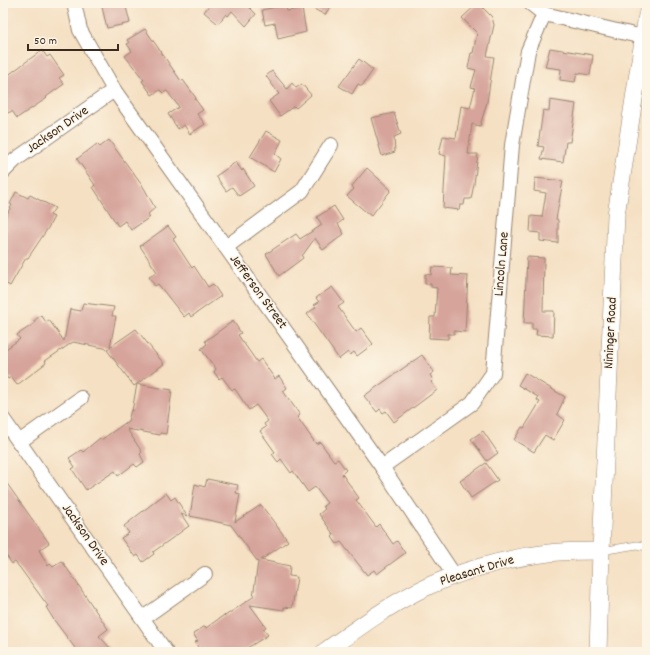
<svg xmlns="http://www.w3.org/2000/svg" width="650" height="655" viewBox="0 0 650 655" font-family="Dekko,sans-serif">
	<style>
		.building { fill: #d6a49b }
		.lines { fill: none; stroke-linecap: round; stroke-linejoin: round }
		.service-casing { stroke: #988570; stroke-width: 8 }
		.minor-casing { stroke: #988570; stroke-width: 16 }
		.tertiary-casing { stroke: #988570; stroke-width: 18 }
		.service { stroke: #fff; stroke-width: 7 }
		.minor { stroke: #fff; stroke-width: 14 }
		.tertiary { stroke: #fff; stroke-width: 17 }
		.labels { text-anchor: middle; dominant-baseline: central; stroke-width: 3; stroke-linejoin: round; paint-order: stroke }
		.street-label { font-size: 14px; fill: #3b2a1e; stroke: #fcf5e5 }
	</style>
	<rect width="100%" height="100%" fill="#fcf5e5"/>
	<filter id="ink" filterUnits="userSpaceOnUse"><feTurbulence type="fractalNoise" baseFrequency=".025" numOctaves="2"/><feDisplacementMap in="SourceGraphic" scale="8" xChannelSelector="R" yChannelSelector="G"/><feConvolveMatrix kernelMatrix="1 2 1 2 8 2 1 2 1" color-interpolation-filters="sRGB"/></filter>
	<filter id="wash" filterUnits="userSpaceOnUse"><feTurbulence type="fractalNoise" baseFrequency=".012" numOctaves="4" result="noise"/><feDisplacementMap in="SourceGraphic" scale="16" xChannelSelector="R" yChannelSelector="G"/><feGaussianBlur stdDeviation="0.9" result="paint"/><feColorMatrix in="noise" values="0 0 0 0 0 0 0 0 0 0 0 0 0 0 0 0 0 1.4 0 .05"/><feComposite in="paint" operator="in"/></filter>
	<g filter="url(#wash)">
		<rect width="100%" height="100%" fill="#f5e0c3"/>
		<g id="blocks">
			<g class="building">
				<polygon points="101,3 125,3 130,23 107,28"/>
				<polygon points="211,3 245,3 256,14 246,26 232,11 228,16 226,14 218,24 204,12"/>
				<polygon points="303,3 332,3 325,15"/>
				<polygon points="478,3 492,17 494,25 487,56 494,57 487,102 480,126 472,124 468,154 478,154 474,184 471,199 465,199 464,205 460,205 459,210 443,208 446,156 439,154 443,136 456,138 461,106 470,108 475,88 471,87 476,70 468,68 471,53 473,53 477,33 462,18"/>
				<polygon points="285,5 287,11 302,8 306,32 278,39 275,23 265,25 262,10"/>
				<polygon points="145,29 181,81 183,80 196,98 195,99 203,110 197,114 205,124 190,134 184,125 178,129 168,114 179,107 167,91 163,93 160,90 152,95 142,81 144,80 125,56 132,51 127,44 129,43 127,40"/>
				<polygon points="550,48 593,55 590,75 577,73 575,82 560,80 561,69 545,67"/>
				<polygon points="42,50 47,57 50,55 64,75 59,78 64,84 46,97 47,98 17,118 12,111 8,113 3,106 3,79"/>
				<polygon points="359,59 373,70 362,86 358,84 352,94 339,86"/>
				<polygon points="272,71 287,89 292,83 296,88 302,84 311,95 296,108 294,106 280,116 269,101 279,94 266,76"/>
				<polygon points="550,100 576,104 570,142 566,142 563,162 541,159 544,147 538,146 543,110 549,111"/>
				<polygon points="394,113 401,134 394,137 395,152 382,156 371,118"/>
				<polygon points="266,131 282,140 275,154 281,159 274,172 250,157"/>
				<polygon points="109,140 144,188 155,208 148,214 150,217 131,230 125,221 118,226 93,187 95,185 77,159 97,144 100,147"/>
				<polygon points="236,162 242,171 243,169 254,186 239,196 232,187 226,191 216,176"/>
				<polygon points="367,168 391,190 371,216 347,196 354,189 352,186"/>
				<polygon points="535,178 563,181 556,219 558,220 558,243 540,241 540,233 530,232 531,216 542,217 546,193 534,191"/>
				<polygon points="16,192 28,198 30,195 55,208 50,215 54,217 48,228 28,258 26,258 10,286 3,282 3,235 7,228 3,226 3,221 12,205 10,204"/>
				<polygon points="334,206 343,220 338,224 344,234 323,250 315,238 302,256 303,258 279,276 266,254 296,234 300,239 322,225 317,217"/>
				<polygon points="168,226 176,237 173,239 192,268 194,266 208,287 213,284 221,296 191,317 189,313 184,317 158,284 155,286 149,277 157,272 140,246"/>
				<polygon points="527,257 544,258 543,311 554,311 553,336 536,335 537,329 532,329 532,323 524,323"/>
				<polygon points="432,267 452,268 451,275 468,276 465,332 454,331 454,334 448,334 448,339 429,338 430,317 435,317 437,288 431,287 431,284 425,284 425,274 431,275"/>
				<polygon points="332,287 344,303 338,307 356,332 361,328 373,344 357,356 354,352 350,355 348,352 339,359 307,314 316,307 314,305 319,302 316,298"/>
				<polygon points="83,303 114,307 112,316 116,316 110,347 136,329 164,364 134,386 107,350 109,349 73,342 45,361 46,363 17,385 11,377 8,379 3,372 3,351 20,339 17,335 35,323 34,321 41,315 46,322 49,320 64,341 70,309 81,311"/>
				<polygon points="233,321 241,333 238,335 257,362 261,359 275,379 279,376 287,388 283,391 300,415 297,417 316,444 320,442 334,461 338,459 346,470 342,474 359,498 356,500 376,527 379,524 393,544 397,541 405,553 377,574 374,570 367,575 341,542 337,544 332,537 334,535 319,514 325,509 323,506 327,503 315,487 308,492 293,471 291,473 281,459 278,462 272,454 275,452 260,431 266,427 264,424 268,421 256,405 249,410 235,389 232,390 222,377 219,379 214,372 216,369 201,349 207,344 205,341"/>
				<polygon points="422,355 434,372 430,375 433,380 431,382 437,390 394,422 386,411 383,413 380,409 377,412 364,396"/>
				<polygon points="525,373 565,397 557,414 565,420 553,440 545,435 534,452 514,440 522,427 524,428 540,402 537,400 538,397 518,385"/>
				<polygon points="137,384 172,390 166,434 160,433 160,435 127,429 142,452 140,454 144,462 137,467 134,464 118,476 115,471 86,490 72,469 75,467 69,458 81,450 83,452 100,438 101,440 128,421 131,410 132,411"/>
				<polygon points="483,431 498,453 487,461 471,439"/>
				<polygon points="486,463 498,480 471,498 460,481"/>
				<polygon points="3,478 49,543 39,550 48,566 50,564 53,567 62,561 108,629 99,636 114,652 78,652 54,620 46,607 48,606 20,568 15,562 12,564 3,551"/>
				<polygon points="207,479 238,485 236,493 240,494 235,522 261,505 288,541 261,560 290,566 289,576 297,577 292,608 284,607 284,610 250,605 266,627 263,629 268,635 241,652 201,652 195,642 198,641 193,634 205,626 206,628 224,615 225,616 253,597 258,562 231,525 190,516 195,484 205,487"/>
				<polygon points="166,493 171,500 175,497 187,516 181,514 189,526 153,552 154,554 143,562 138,555 135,557 121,538 129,533 124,526"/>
			</g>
		</g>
	</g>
	<g filter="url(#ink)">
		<use href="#blocks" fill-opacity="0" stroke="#988570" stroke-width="1"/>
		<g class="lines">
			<g class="service-casing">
				<polyline id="service" points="601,551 637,545 647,547"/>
			</g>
			<g class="minor-casing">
				<g id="minor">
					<polyline points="74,3 80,30 114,90 382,467 454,575"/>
					<polyline points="530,3 544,14 643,37"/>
					<polyline points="3,172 15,160 114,90"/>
					<polyline points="226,247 302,191 331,145"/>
					<polyline points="3,419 166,652"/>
					<polyline points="19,442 81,398"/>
					<polyline points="382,467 472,403 493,373 512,145 528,51 544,14"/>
					<polyline points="143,618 205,574"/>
				</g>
			</g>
			<g class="tertiary-casing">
				<g id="tertiary">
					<path d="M324,652C354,631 383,609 416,592C456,572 504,558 549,553C566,551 584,551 601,551"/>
					<polyline points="598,652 601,551 616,215 647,15"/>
				</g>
			</g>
			<use href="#service" class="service"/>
			<use href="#minor" class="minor"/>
			<use href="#tertiary" class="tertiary"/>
		</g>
	</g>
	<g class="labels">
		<g class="street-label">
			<text transform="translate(58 130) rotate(-35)">Jackson Drive</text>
			<text transform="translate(502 264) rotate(-85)">Lincoln Lane</text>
			<text transform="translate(258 292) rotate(54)">Jefferson Street</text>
			<text transform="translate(611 333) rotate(-87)">Nininger Road</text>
			<text transform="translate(85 535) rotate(55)">Jackson Drive</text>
			<text transform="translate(477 571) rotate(-17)">Pleasant Drive</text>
		</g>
	</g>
	<rect width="650" height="655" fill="none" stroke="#fcf5e5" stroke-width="16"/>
	<path d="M28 44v6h90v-6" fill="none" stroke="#3b2a1e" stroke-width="2"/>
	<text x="34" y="44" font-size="12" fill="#3b2a1e" stroke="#fcf5e5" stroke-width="3" paint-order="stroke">50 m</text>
</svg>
